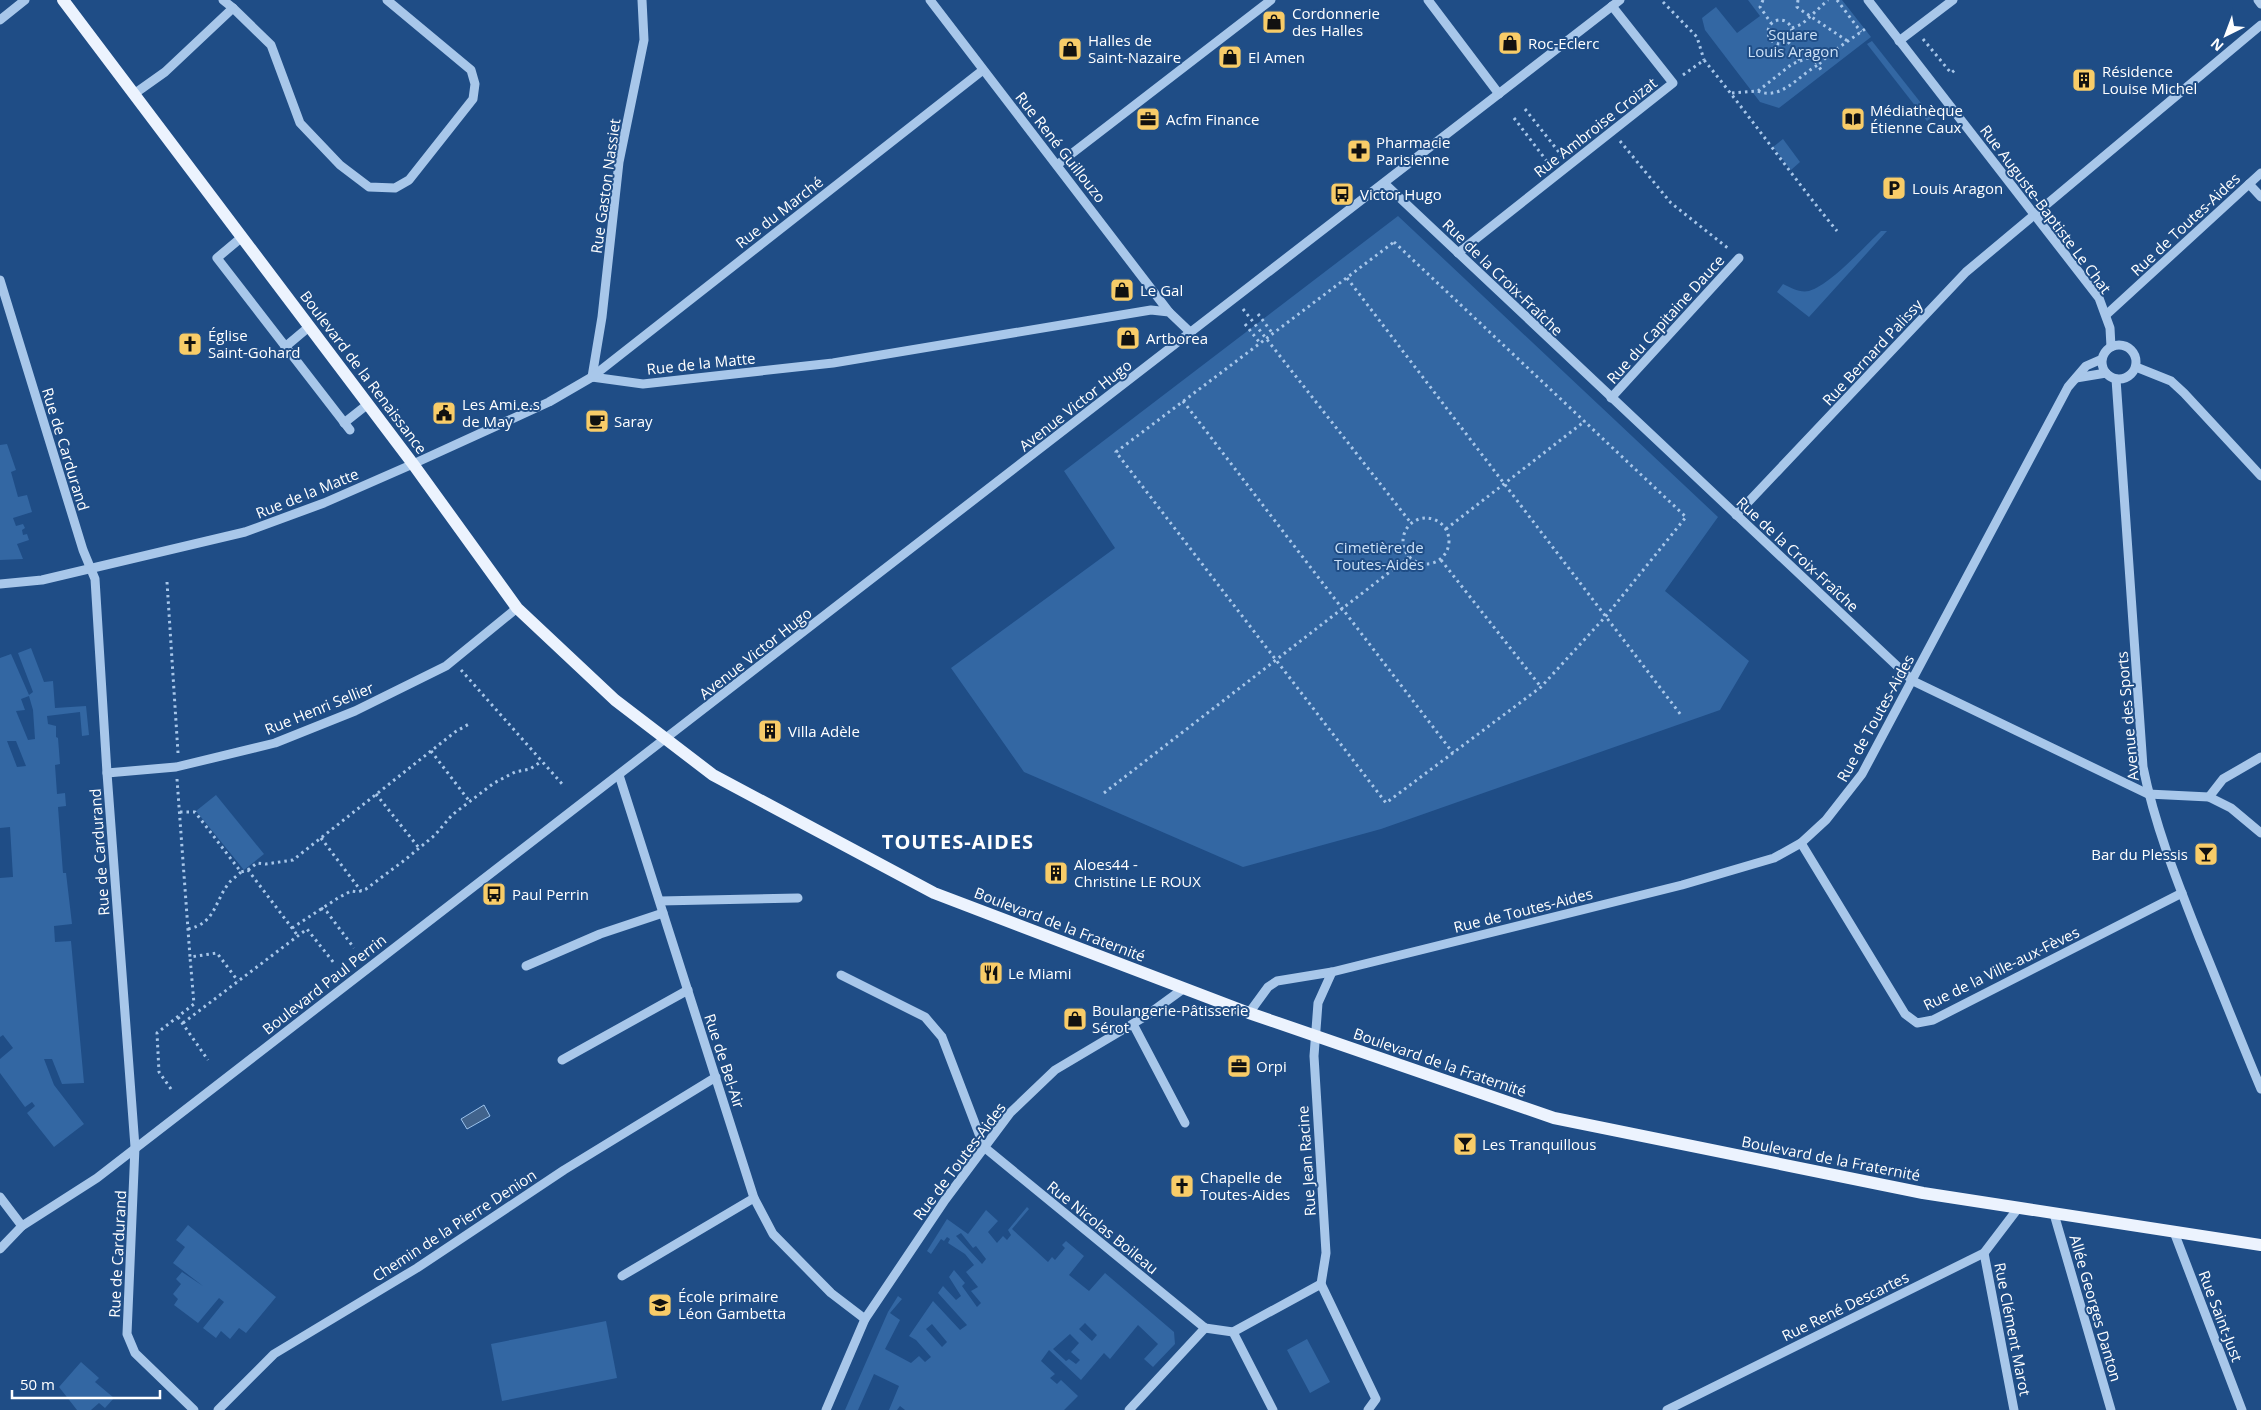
<svg xmlns="http://www.w3.org/2000/svg" width="2261" height="1410" viewBox="0 0 2261 1410" font-family="'Open Sans',sans-serif">
	<style>
		.green { fill: #3367a3; fill-rule: evenodd }
		.water { fill: #41638c; stroke: #9bc2ec }
		.lines { fill: none; stroke-linecap: round; stroke-linejoin: round }
		.path { stroke: #a8c7ea; stroke-width: 3; stroke-dasharray: 2.5 4; stroke-linecap: butt }
		.minor { stroke: #a8c7ea; stroke-width: 9 }
		.major { stroke: #ecf3fe; stroke-width: 12 }
		.labels { text-anchor: middle; dominant-baseline: central; stroke-width: 4; stroke-linejoin: round; paint-order: stroke }
		.poi-label { font-size: 15px; fill: #fff; stroke: #1f4d86; text-anchor: start }
		.park-label { font-size: 15px; fill: #cce1f7; stroke: #1f4d86 }
		.street-label { font-size: 15px; fill: #fff; stroke: #1f4d86 }
		.district-label { font-size: 20px; font-weight: bold; letter-spacing: 1px; fill: #fff; stroke: #1f4d86 }
	</style>
	<rect width="100%" height="100%" fill="#1f4d86"/>
	<g class="green">
		<polygon points="1748,0 1842,0 1871,37 1779,108 1760,102 1705,30 1702,18 1716,7 1737,33 1760,16"/>
		<polygon points="1872,41 1932,117 1927,121 1867,44"/>
		<polygon points="1783,139 1800,162 1791,170 1773,147"/>
		<polygon points="1398,216 1718,517 1665,591 1749,661 1720,710 1381,829 1243,867 1024,772 951,668 1115,548 1064,471"/>
		<path d="M1881,231H1887L1809,317L1777,292L1783,284C1791,288 1800,293 1809,291C1830,285 1864,247 1881,231Z"/>
		<polygon points="7,444 16,470 11,472 18,497 27,495 32,512 13,518 16,526 23,524 25,528 22,530 23,535 27,534 29,540 17,544 23,559 0,560 0,445"/>
		<path d="M31,648L44,682L53,681L55,708L86,706L89,735L82,736L80,712L47,716L48,724L56,726V737L58,738L60,764L55,765L57,794L65,793L66,806L58,807L63,873H66L72,924L54,926L55,942L71,941L84,1083L62,1084L52,1059H44L54,1085L84,1124L54,1147L27,1113L35,1106L32,1102L25,1107L0,1073V1059L13,1048L3,1035L0,1037V878L13,877L10,827L0,828V658L11,654L29,695L33,692L18,653ZM29,696L33,710L35,739L28,740L16,711L25,710L21,699ZM7,741H16L26,766L17,767Z"/>
		<polygon points="216,795 264,854 244,870 196,811"/>
		<path d="M1027,1207L1029,1209L1012,1229L1048,1262L1052,1257L1055,1260L1065,1248L1062,1245L1066,1241L1084,1256L1069,1275L1089,1291L1105,1273L1174,1332L1175,1344L1153,1367L1144,1359L1158,1344L1138,1325L1110,1359L1104,1353L1081,1380L1049,1350L1041,1361L1055,1374L1050,1378L1057,1384L1061,1380L1078,1396L1064,1410H905L900,1406L897,1410H889L899,1386L874,1374L858,1410H845L888,1312L898,1296L902,1299L890,1313L900,1320L885,1349L911,1363L919,1356L925,1362L931,1357L916,1340L909,1336L933,1301L960,1330L967,1325L938,1293L943,1286L956,1300L961,1296L949,1277L954,1270L965,1283L962,1286L977,1307L981,1303L971,1291L978,1287L966,1272L974,1265L965,1254L948,1243L950,1239L947,1237L944,1241L941,1239L931,1254L927,1251L947,1219L968,1234L986,1210L998,1221L988,1232L997,1243L1003,1236L1007,1240L1011,1235L1008,1230ZM961,1233L973,1248L976,1246L986,1259L982,1264L956,1236ZM1085,1323L1097,1335L1092,1341L1079,1329ZM932,1324L947,1342L942,1347L926,1329ZM1070,1334L1079,1343L1071,1352L1080,1360L1076,1364L1069,1359L1066,1361L1053,1349Z"/>
		<polygon points="188,1225 276,1297 246,1333 239,1328 230,1339 221,1331 216,1338 203,1328 224,1302 219,1298 198,1323 174,1305 178,1299 173,1294 181,1284 176,1279 182,1272 203,1286 173,1263 185,1247 176,1240"/>
		<polygon points="606,1321 617,1378 502,1401 491,1344"/>
		<polygon points="1307,1339 1330,1382 1310,1393 1287,1350"/>
		<polygon points="81,1362 99,1378 95,1382 114,1398 105,1408 99,1403 91,1410 77,1410 59,1387"/>
	</g>
	<polygon class="water" points="484,1105 490,1116 467,1129 461,1119"/>
	<g class="lines">
		<g class="path">
			<polyline points="1763,0 1760,7 1771,23"/>
			<polyline points="1798,0 1797,7 1801,10 1849,42"/>
			<polyline points="1837,0 1861,32"/>
			<polyline points="1663,2 1697,37 1704,60"/>
			<circle cx="1780" cy="32" r="12"/>
			<polyline points="1792,28 1802,24 1828,0"/>
			<polyline points="1923,39 1951,73 1955,70"/>
			<polyline points="1788,42 1794,48 1800,61"/>
			<polyline points="1811,56 1818,65 1831,53"/>
			<path d="M1683,75L1704,60C1750,116 1791,175 1837,231"/>
			<path d="M1758,91C1781,101 1799,75 1818,65L1823,73"/>
			<polyline points="1732,93 1758,91 1792,64 1821,53 1831,53 1868,27"/>
			<polyline points="1525,109 1562,156"/>
			<polyline points="1514,118 1549,164"/>
			<polyline points="1620,141 1671,203 1729,249"/>
			<polygon points="1394,242 1686,517 1606,616 1541,687 1386,803 1116,452"/>
			<polyline points="1347,278 1681,715"/>
			<polyline points="1243,309 1411,523"/>
			<polyline points="1258,314 1273,334"/>
			<polyline points="1245,324 1260,343"/>
			<polyline points="1183,401 1453,753"/>
			<circle cx="1426" cy="541" r="23"/>
			<polyline points="1446,529 1585,421"/>
			<polyline points="1441,560 1541,687"/>
			<polyline points="167,582 178,753"/>
			<polyline points="461,670 563,785"/>
			<polyline points="431,751 470,802"/>
			<polyline points="177,779 190,957 217,953 238,981"/>
			<polyline points="1104,793 1409,557"/>
			<polyline points="376,794 419,848"/>
			<polyline points="180,812 195,812 241,872 248,870 298,936"/>
			<polyline points="321,838 361,891"/>
			<polyline points="248,870 257,863 266,864 293,860 455,732 469,724"/>
			<polyline points="321,908 327,912 354,948"/>
			<polyline points="292,928 338,898 351,891 358,892 366,889 406,859 435,835 452,815 494,783 515,772 530,769 542,761"/>
			<path d="M188,929C216,923 214,902 229,883C232,879 237,876 241,872"/>
			<polyline points="178,1017 208,1060"/>
			<polyline points="183,1023 307,929 334,963"/>
			<polyline points="171,1089 159,1072 157,1033 194,1004 190,957"/>
		</g>
		<g class="minor">
			<polyline points="223,0 233,8"/>
			<polyline points="930,0 1169,312"/>
			<polyline points="1428,0 1499,94"/>
			<polyline points="1868,0 2099,298 2110,328 2111,347"/>
			<polyline points="2258,0 2261,4"/>
			<polyline points="0,20 25,0"/>
			<polyline points="1899,41 1953,0"/>
			<polyline points="134,94 165,72 233,8 271,45 300,123 340,165 369,187 395,188 409,180 473,99 475,84 471,70 387,0"/>
			<polyline points="1057,165 1271,0"/>
			<polyline points="1384,183 1913,681 2148,794 2209,797 2231,808 2261,833"/>
			<polyline points="2249,184 2261,197"/>
			<polyline points="242,237 217,258 350,430"/>
			<polyline points="1458,253 1673,83 1612,6"/>
			<polyline points="0,280 83,550 95,579 107,773 135,1147 127,1334 135,1353 194,1410"/>
			<polyline points="2106,315 2261,173"/>
			<circle cx="2119" cy="362" r="17"/>
			<polyline points="285,347 310,326"/>
			<polyline points="2136,367 2171,381 2184,393 2261,476"/>
			<polyline points="592,377 643,384 833,363 1151,310 1169,312 1191,333"/>
			<polyline points="592,377 602,317 619,162 644,40 642,0"/>
			<polyline points="2076,378 2106,373"/>
			<path d="M2116,379L2143,767C2155,826 2177,881 2199,937C2220,988 2240,1039 2261,1089"/>
			<polyline points="1611,398 1739,258"/>
			<polyline points="344,423 368,404"/>
			<polyline points="1736,515 1966,272 2261,25"/>
			<polyline points="0,584 42,580 245,532 324,503 413,464 549,402 592,377 983,70"/>
			<polyline points="107,773 176,767 275,743 355,711 446,666 517,608"/>
			<polyline points="619,775 754,1198 773,1234 831,1293 865,1319"/>
			<polyline points="2209,797 2223,779 2261,757"/>
			<polyline points="1801,843 1905,1014 1917,1023 1933,1020 2182,893"/>
			<polyline points="660,901 798,898"/>
			<polyline points="526,966 600,934 663,913"/>
			<polyline points="841,975 925,1017 942,1037 984,1147 1205,1328"/>
			<polyline points="1249,1013 1268,987 1277,981 1332,972 1682,885 1774,858 1801,843 1826,820 1862,774 2068,387 2086,366 2102,359"/>
			<polyline points="1133,1024 1185,1123"/>
			<polyline points="562,1060 688,990"/>
			<polyline points="0,1197 22,1226"/>
			<polyline points="2054,1214 2111,1410"/>
			<polyline points="2174,1232 2242,1410"/>
			<polyline points="0,1249 22,1226 97,1178 1620,0"/>
			<polyline points="1984,1253 2014,1410"/>
			<polyline points="622,1276 754,1198"/>
			<polyline points="1321,1284 1326,1253 1314,1056 1318,1003 1332,972"/>
			<polyline points="1205,1328 1233,1332"/>
			<polyline points="218,1410 274,1354 417,1268 564,1170 716,1077"/>
			<polyline points="826,1410 865,1319 945,1200 1010,1113 1055,1070 1146,1016 1183,989"/>
			<polyline points="1129,1410 1205,1328"/>
			<polyline points="1273,1410 1233,1332 1321,1284 1376,1399 1368,1410"/>
			<polyline points="1667,1410 1984,1253 2019,1207"/>
		</g>
		<polyline class="major" points="63,0 413,464 517,608 615,700 713,775 934,893 1249,1013 1554,1118 1923,1193 2261,1245"/>
	</g>
	<defs>
		<g id="shop-square" transform="scale(1.25)"><rect x="-9" y="-9" width="18" height="18" rx="4" fill="#f8cc68" stroke="#1f4d86"/><path d="M-5-2.5h2.3a2.7 3.5 0 0 1 5.4 0H5L5.5 6h-11ZM-1.5-2.5h3a1.5 2.3 0 0 0-3 0Z" fill="#111"/></g>
		<g id="building-square" transform="scale(1.25)"><rect x="-9" y="-9" width="18" height="18" rx="4" fill="#f8cc68" stroke="#1f4d86"/><path d="M-4-6H4V6H1V3H-1V6H-4ZM-2.5-4.3h1.7v1.8h-1.7ZM.8-4.3h1.7v1.8H.8ZM-2.5-1h1.7V.8h-1.7ZM.8-1h1.7V.8H.8Z" fill="#111"/></g>
		<g id="office-square" transform="scale(1.25)"><rect x="-9" y="-9" width="18" height="18" rx="4" fill="#f8cc68" stroke="#1f4d86"/><path d="M-6-3h4V-5.5h4V-3h4V5H-6ZM-1-4.5V-3h2v-1.5ZM-6 0V1H6V0Z" fill="#111"/></g>
		<g id="library-square" transform="scale(1.25)"><rect x="-9" y="-9" width="18" height="18" rx="4" fill="#f8cc68" stroke="#1f4d86"/><path d="M-6-4Q-3-5.5-.7-3.5V5Q-3 3-6 4ZM6-4Q3-5.5 .7-3.5V5Q3 3 6 4Z" fill="#111"/></g>
		<g id="pharmacy-square" transform="scale(1.25)"><rect x="-9" y="-9" width="18" height="18" rx="4" fill="#f8cc68" stroke="#1f4d86"/><path d="M-2-6h4v4h4v4h-4v4h-4v-4h-4v-4h4Z" fill="#111"/></g>
		<g id="parking-square" transform="scale(1.25)"><rect x="-9" y="-9" width="18" height="18" rx="4" fill="#f8cc68" stroke="#1f4d86"/><path d="M-3.5-5.5H1a3.5 3.5 0 0 1 0 7H-1V5.5H-3.5ZM-1-3.4V-.6H.8a1.4 1.4 0 0 0 0-2.8Z" fill="#111"/></g>
		<g id="bus-square" transform="scale(1.25)"><rect x="-9" y="-9" width="18" height="18" rx="4" fill="#f8cc68" stroke="#1f4d86"/><path d="M-5-6H5V4H4V6H2V4H-2V6H-4V4H-5ZM-3.5-4V0h7V-4ZM-3.5 1.2v1.5H-2V1.2ZM2 1.2v1.5H3.5V1.2Z" fill="#111"/></g>
		<g id="church-square" transform="scale(1.25)"><rect x="-9" y="-9" width="18" height="18" rx="4" fill="#f8cc68" stroke="#1f4d86"/><path d="M-1.2-6h2.4v3.5h3.3v2.4h-3.3V6h-2.4V-.1h-3.3v-2.4h3.3Z" fill="#111"/></g>
		<g id="civic-square" transform="scale(1.25)"><rect x="-9" y="-9" width="18" height="18" rx="4" fill="#f8cc68" stroke="#1f4d86"/><path d="M-.6-6.5H3V-4.5H.6V-3L4-1V1h2V6H-6V1h2V-1L-.6-3ZM-1.2 2.5V6h2.4V2.5Z" fill="#111"/></g>
		<g id="cafe-square" transform="scale(1.25)"><rect x="-9" y="-9" width="18" height="18" rx="4" fill="#f8cc68" stroke="#1f4d86"/><path d="M-5.5-4.5H6V0H3Q3 3.5 0 3.5H-2.5Q-5.5 3.5-5.5 0ZM3-3.2v2h1.7v-2ZM-6 4.5H4V6H-6Z" fill="#111"/></g>
		<g id="bar-square" transform="scale(1.25)"><rect x="-9" y="-9" width="18" height="18" rx="4" fill="#f8cc68" stroke="#1f4d86"/><path d="M-6-5H6L.8 .8V4.5H3.5V6h-7V4.5H-.8V.8Z" fill="#111"/></g>
		<g id="restaurant-square" transform="scale(1.25)"><rect x="-9" y="-9" width="18" height="18" rx="4" fill="#f8cc68" stroke="#1f4d86"/><path d="M-5-6h1v4h1v-4h1v4h1v-4h1v5L-1.5 .5V6h-2V.5L-5-1ZM5-6V6H3V1.5H1.5Q1.5-4 5-6Z" fill="#111"/></g>
		<g id="school-square" transform="scale(1.25)"><rect x="-9" y="-9" width="18" height="18" rx="4" fill="#f8cc68" stroke="#1f4d86"/><path d="M0-5L7-2L0 1L-7-2ZM-4 1L0 2.5L4 1V4Q0 6-4 4Z" fill="#111"/></g>
	</defs>
	<g fill-rule="evenodd">
		<use href="#shop-square" x="1274" y="22"/>
		<use href="#shop-square" x="1510" y="43"/>
		<use href="#shop-square" x="1070" y="49"/>
		<use href="#shop-square" x="1230" y="57"/>
		<use href="#building-square" x="2084" y="80"/>
		<use href="#office-square" x="1148" y="119"/>
		<use href="#library-square" x="1853" y="119"/>
		<use href="#pharmacy-square" x="1359" y="151"/>
		<use href="#parking-square" x="1894" y="188"/>
		<use href="#bus-square" x="1342" y="194"/>
		<use href="#shop-square" x="1122" y="290"/>
		<use href="#shop-square" x="1128" y="338"/>
		<use href="#church-square" x="190" y="344"/>
		<use href="#civic-square" x="444" y="413"/>
		<use href="#cafe-square" x="597" y="421"/>
		<use href="#building-square" x="770" y="731"/>
		<use href="#bar-square" x="2206" y="854"/>
		<use href="#building-square" x="1056" y="873"/>
		<use href="#bus-square" x="494" y="894"/>
		<use href="#restaurant-square" x="991" y="973"/>
		<use href="#shop-square" x="1075" y="1019"/>
		<use href="#office-square" x="1239" y="1066"/>
		<use href="#bar-square" x="1465" y="1144"/>
		<use href="#church-square" x="1182" y="1186"/>
		<use href="#school-square" x="660" y="1305"/>
	</g>
	<g class="labels">
		<g class="poi-label">
			<text x="1292" y="13">Cordonnerie<tspan x="1292" dy="17">des Halles</tspan></text>
			<text x="1088" y="40">Halles de<tspan x="1088" dy="17">Saint-Nazaire</tspan></text>
			<text x="1528" y="43">Roc-Eclerc</text>
			<text x="1248" y="57">El Amen</text>
			<text x="2102" y="71">Résidence<tspan x="2102" dy="17">Louise Michel</tspan></text>
			<text x="1870" y="110">Médiathèque<tspan x="1870" dy="17">Étienne Caux</tspan></text>
			<text x="1166" y="119">Acfm Finance</text>
			<text x="1376" y="142">Pharmacie<tspan x="1376" dy="17">Parisienne</tspan></text>
			<text x="1912" y="188">Louis Aragon</text>
			<text x="1360" y="194">Victor Hugo</text>
			<text x="1140" y="290">Le Gal</text>
			<text x="208" y="335">Église<tspan x="208" dy="17">Saint-Gohard</tspan></text>
			<text x="1146" y="338">Artborea</text>
			<text x="462" y="404">Les Ami.e.s<tspan x="462" dy="17">de May</tspan></text>
			<text x="614" y="421">Saray</text>
			<text x="788" y="731">Villa Adèle</text>
			<text x="2188" y="854" text-anchor="end">Bar du Plessis</text>
			<text x="1074" y="864">Aloes44 -<tspan x="1074" dy="17">Christine LE ROUX</tspan></text>
			<text x="512" y="894">Paul Perrin</text>
			<text x="1008" y="973">Le Miami</text>
			<text x="1092" y="1010">Boulangerie-Pâtisserie<tspan x="1092" dy="17">Sérot</tspan></text>
			<text x="1256" y="1066">Orpi</text>
			<text x="1482" y="1144">Les Tranquillous</text>
			<text x="1200" y="1177">Chapelle de<tspan x="1200" dy="17">Toutes-Aides</tspan></text>
			<text x="678" y="1296">École primaire<tspan x="678" dy="17">Léon Gambetta</tspan></text>
		</g>
		<g class="park-label">
			<text x="1793" y="34">Square<tspan x="1793" dy="17">Louis Aragon</tspan></text>
			<text x="1379" y="547">Cimetière de<tspan x="1379" dy="17">Toutes-Aides</tspan></text>
		</g>
		<g class="street-label">
			<text transform="translate(1595 127) rotate(-38)">Rue Ambroise Croizat</text>
			<text transform="translate(1061 147) rotate(52)">Rue René Guillouzo</text>
			<text transform="translate(605 186) rotate(-82)">Rue Gaston Nassiet</text>
			<text transform="translate(2046 209) rotate(53)">Rue Auguste-Baptiste Le Chat</text>
			<text transform="translate(779 212) rotate(-38)">Rue du Marché</text>
			<text transform="translate(2185 224) rotate(-43)">Rue de Toutes-Aides</text>
			<text transform="translate(1503 277) rotate(44)">Rue de la Croix-Fraîche</text>
			<text transform="translate(1665 319) rotate(-48)">Rue du Capitaine Dauce</text>
			<text transform="translate(1872 352) rotate(-47)">Rue Bernard Palissy</text>
			<text transform="translate(701 363) rotate(-6)">Rue de la Matte</text>
			<text transform="translate(364 372) rotate(53)">Boulevard de la Renaissance</text>
			<text transform="translate(1075 405) rotate(-38)">Avenue Victor Hugo</text>
			<text transform="translate(66 449) rotate(73)">Rue de Cardurand</text>
			<text transform="translate(307 493) rotate(-22)">Rue de la Matte</text>
			<text transform="translate(1798 554) rotate(43)">Rue de la Croix-Fraîche</text>
			<text transform="translate(755 653) rotate(-38)">Avenue Victor Hugo</text>
			<text transform="translate(319 708) rotate(-22)">Rue Henri Sellier</text>
			<text transform="translate(2127 716) rotate(-95)">Avenue des Sports</text>
			<text transform="translate(1875 718) rotate(-61)">Rue de Toutes-Aides</text>
			<text transform="translate(99 852) rotate(-94)">Rue de Cardurand</text>
			<text transform="translate(1523 910) rotate(-14)">Rue de Toutes-Aides</text>
			<text transform="translate(1060 924) rotate(21)">Boulevard de la Fraternité</text>
			<text transform="translate(2001 968) rotate(-26)">Rue de la Ville-aux-Fèves</text>
			<text transform="translate(324 984) rotate(-38)">Boulevard Paul Perrin</text>
			<text transform="translate(725 1061) rotate(72)">Rue de Bel-Air</text>
			<text transform="translate(1440 1062) rotate(19)">Boulevard de la Fraternité</text>
			<text transform="translate(1831 1158) rotate(11)">Boulevard de la Fraternité</text>
			<text transform="translate(959 1161) rotate(-53)">Rue de Toutes-Aides</text>
			<text transform="translate(1306 1161) rotate(-94)">Rue Jean Racine</text>
			<text transform="translate(454 1225) rotate(-33)">Chemin de la Pierre Denion</text>
			<text transform="translate(1103 1227) rotate(39)">Rue Nicolas Boileau</text>
			<text transform="translate(117 1254) rotate(-87)">Rue de Cardurand</text>
			<text transform="translate(1845 1306) rotate(-26)">Rue René Descartes</text>
			<text transform="translate(2096 1308) rotate(74)">Allée Georges Danton</text>
			<text transform="translate(2221 1316) rotate(69)">Rue Saint-Just</text>
			<text transform="translate(2013 1329) rotate(79)">Rue Clément Marot</text>
		</g>
		<g class="district-label">
			<text x="958" y="841">TOUTES-AIDES</text>
		</g>
	</g>
	<g transform="translate(2226 35) rotate(222)" stroke="#1f4d86" stroke-width="4" paint-order="stroke">
	<path d="M0-4L9 19L0 12L-9 19Z" fill="#ffffff"/>
	<text y="-8" font-size="14" font-weight="bold" text-anchor="middle" fill="#ffffff">N</text>
	</g>
	<path d="M12 1390v8h148v-8" fill="none" stroke="#ffffff" stroke-width="2.5"/>
	<text x="20" y="1390" font-size="15" fill="#ffffff" stroke="#1f4d86" stroke-width="4" paint-order="stroke">50 m</text>
</svg>
